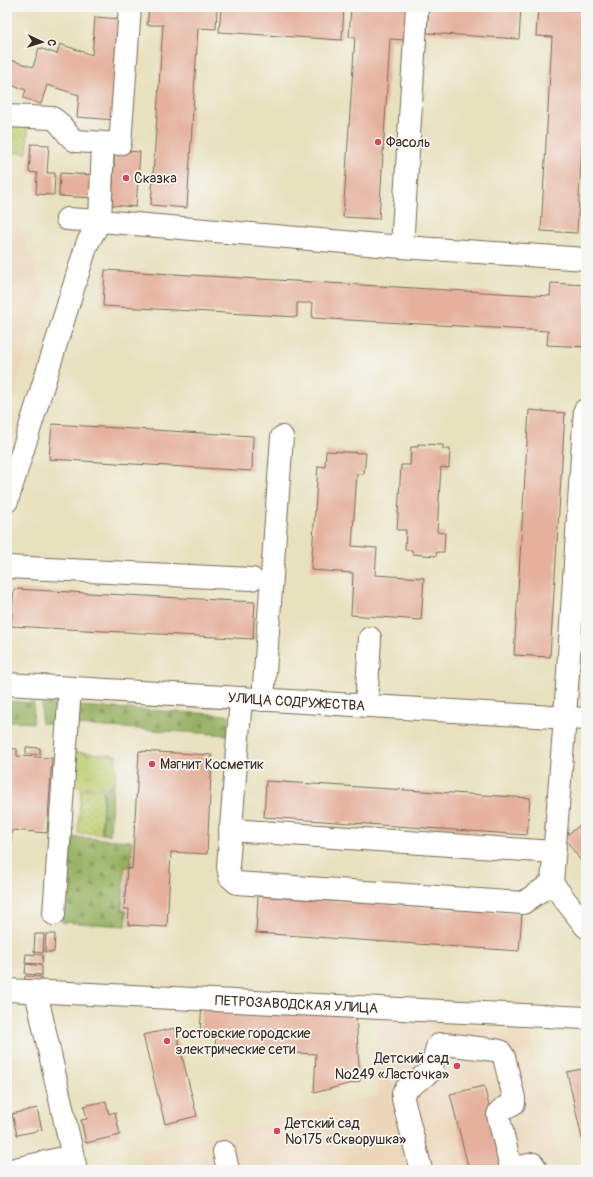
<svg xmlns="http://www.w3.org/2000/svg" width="593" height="1177" viewBox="0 0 593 1177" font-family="Pangolin,sans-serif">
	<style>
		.built { fill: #ecd7ba }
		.grass { fill: url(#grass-tufts); stroke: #7c7c47 }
		.forest { fill: url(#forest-firs); stroke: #686e40 }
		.park { fill: url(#park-dots); stroke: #7c7c47 }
		.building { fill: #e5b19c }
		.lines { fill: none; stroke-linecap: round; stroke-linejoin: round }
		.minor-casing { stroke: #786a56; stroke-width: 24 }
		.minor { stroke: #fff; stroke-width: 22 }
		.poi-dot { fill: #d1495b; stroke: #f6f6f2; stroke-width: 1.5 }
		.labels { text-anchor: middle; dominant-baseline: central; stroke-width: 3.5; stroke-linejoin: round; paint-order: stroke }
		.poi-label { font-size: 14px; fill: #3b2a1e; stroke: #f6f6f2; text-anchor: start }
		.street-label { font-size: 14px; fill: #3b2a1e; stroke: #f6f6f2 }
	</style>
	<defs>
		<pattern id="grass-tufts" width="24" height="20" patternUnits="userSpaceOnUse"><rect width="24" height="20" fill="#bece70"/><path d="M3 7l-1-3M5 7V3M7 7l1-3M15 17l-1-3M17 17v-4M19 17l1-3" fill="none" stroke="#a4b161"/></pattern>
		<pattern id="forest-firs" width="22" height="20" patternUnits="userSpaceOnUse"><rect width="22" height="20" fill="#96b162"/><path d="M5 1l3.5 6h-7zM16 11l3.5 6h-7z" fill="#7c9050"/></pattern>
		<pattern id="park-dots" width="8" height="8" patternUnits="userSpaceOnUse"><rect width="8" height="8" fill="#bece70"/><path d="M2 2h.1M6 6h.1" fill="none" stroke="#a4b161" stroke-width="1.8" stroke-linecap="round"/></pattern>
	</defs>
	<rect width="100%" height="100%" fill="#f6f6f2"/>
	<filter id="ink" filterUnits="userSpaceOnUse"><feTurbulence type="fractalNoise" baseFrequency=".025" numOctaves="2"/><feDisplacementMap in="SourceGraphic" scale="8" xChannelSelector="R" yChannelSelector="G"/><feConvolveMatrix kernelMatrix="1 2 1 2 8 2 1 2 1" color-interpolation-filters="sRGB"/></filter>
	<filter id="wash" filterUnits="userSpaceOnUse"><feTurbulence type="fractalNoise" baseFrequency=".012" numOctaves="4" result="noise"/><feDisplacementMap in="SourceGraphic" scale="16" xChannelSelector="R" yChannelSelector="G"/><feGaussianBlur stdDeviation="0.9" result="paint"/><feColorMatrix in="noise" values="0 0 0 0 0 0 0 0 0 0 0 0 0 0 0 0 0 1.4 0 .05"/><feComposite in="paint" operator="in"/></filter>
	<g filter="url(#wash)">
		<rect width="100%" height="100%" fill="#e8e1be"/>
		<g class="built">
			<polygon points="7,222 18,223 45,293 7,416"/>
			<polygon points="375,1014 530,1035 561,1170 144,1170 140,1152 377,1096"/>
		</g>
		<polygon class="grass" points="74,752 116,755 115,783 104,788 71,786"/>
		<g class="forest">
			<polygon points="7,701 34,703 33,723 7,721"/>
			<polygon points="42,703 61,704 60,725 41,723"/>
			<polygon points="78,706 229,715 228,735 76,725"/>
			<polygon points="113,785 110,835 102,834 104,790"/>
			<polygon points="68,837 132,841 131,867 125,867 122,910 127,911 126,926 62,922"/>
		</g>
		<g class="park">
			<polygon points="7,125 28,126 27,153 7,152"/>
			<polygon points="81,789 103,790 101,834 78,833"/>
		</g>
		<g id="blocks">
			<g class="building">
				<polygon points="149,7 217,7 216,29 198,28 187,208 151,205 163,25 147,25"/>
				<polygon points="221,7 344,7 342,40 219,32"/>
				<polygon points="351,7 407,7 405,40 390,39 379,219 343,217 355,37 349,37"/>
				<polygon points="429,7 521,7 519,39 427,33"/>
				<polygon points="538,8 586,11 586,77 577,233 541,231 552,37 536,36"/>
				<polygon points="95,17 122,19 115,120 77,117 79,95 47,85 41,104 23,98 26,90 7,84 7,59 33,67 39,48 57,54 60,44 92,55"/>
				<polygon points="31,144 49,145 47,173 55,173 54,195 36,194 37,173 29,172"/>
				<polygon points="115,150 140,152 136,207 112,205"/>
				<polygon points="60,173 94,175 93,198 59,196"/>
				<polygon points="105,270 550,296 551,283 586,285 586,347 547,345 548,331 312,318 313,303 297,303 297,317 103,306"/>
				<polygon points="529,410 565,413 550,657 514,655"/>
				<polygon points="52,424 253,436 252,471 49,459"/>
				<polygon points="418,444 443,445 443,449 450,449 449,468 441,467 437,532 445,533 444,552 437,552 436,556 412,554 412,550 405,550 406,530 397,530 401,465 410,465 411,447 418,447"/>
				<polygon points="326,451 366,453 364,474 357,474 352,546 377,548 375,575 424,578 421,620 351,615 353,573 311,570 318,466 325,467"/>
				<polygon points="14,589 255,602 253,639 11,626"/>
				<polygon points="26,747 40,748 40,755 26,754"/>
				<polygon points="7,748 17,749 17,756 52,758 47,833 12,830 8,875 7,875"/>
				<polygon points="139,751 212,755 207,854 171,852 167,927 128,925 129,909 124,909 127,868 132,869"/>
				<polygon points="266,781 530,798 527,835 264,817"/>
				<polygon points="586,821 586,868 564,837"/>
				<polygon points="258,896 522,914 519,951 256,933"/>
				<polygon points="35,934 44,934 43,953 34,952"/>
				<polygon points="46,934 55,934 54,952 45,952"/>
				<polygon points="26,954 43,955 42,964 25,963"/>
				<polygon points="26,964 42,966 42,975 25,974"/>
				<polygon points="25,976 42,977 41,986 24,985"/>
				<polygon points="202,1003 356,1014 360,1081 314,1093 316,1054 215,1049 216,1033 200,1032"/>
				<polygon points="175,1028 197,1116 165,1124 143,1035"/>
				<polygon points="586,1068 586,1152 585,1152 567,1072"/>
				<polygon points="484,1086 505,1170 469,1170 450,1094"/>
				<polygon points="106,1101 109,1114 115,1112 120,1135 86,1143 81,1120 87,1119 84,1106"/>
				<polygon points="37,1108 42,1130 17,1135 12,1114"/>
			</g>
		</g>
	</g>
	<g filter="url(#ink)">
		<use href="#blocks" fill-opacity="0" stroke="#786a56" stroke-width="1"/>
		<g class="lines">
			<g class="minor-casing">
				<g id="minor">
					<path d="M7,116L52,118C62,122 66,136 76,141L120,144L130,7"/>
					<polyline points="103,143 100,221 402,247 586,259"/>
					<polyline points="402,247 417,7"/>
					<polyline points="585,410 565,717 552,883 586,927"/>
					<polyline points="7,501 87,244 100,221 67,219"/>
					<polyline points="7,567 252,579"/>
					<path id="s1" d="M7,684L586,719"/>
					<polyline points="241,698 228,867 230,877 237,883 523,903 552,883"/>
					<polyline points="263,700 282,437"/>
					<polyline points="366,706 370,638"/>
					<polyline points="230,830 554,852"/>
					<polyline points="54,914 70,688"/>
					<path id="s2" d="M7,990L586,1018"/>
					<polyline points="36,992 76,1170"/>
					<polyline points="224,1152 228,1170"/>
					<polyline points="11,1170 72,1156"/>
					<path d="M421,1170L403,1099V1093L406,1089L431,1071L437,1047L440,1044H445L495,1050L500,1051L504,1057L514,1098V1103C508,1108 500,1107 498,1115L510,1164L513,1167L517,1168L533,1164L535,1167L536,1170"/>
				</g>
			</g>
			<use href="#minor" class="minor"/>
		</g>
	</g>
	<g class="poi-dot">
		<circle cx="378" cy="142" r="4"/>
		<circle cx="126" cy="178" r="4"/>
		<circle cx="152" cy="764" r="4"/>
		<circle cx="167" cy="1041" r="4"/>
		<circle cx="457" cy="1066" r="4"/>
		<circle cx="277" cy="1131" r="4"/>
	</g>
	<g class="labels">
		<g class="poi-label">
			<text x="386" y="142">Фасоль</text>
			<text x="134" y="178">Сказка</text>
			<text x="160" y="764">Магнит Косметик</text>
			<text x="175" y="1033">Ростовские городские<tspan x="175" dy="16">электрические сети</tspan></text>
			<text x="449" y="1058" text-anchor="end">Детский сад<tspan x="449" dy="16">№249 «Ласточка»</tspan></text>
			<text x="285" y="1123">Детский сад<tspan x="285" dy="16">№175 «Скворушка»</tspan></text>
		</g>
		<g class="street-label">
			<text stroke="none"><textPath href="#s1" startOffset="290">УЛИЦА СОДРУЖЕСТВА</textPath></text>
			<text stroke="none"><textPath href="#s2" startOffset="290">ПЕТРОЗАВОДСКАЯ УЛИЦА</textPath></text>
		</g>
	</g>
	<rect width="593" height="1177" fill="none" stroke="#f6f6f2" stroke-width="24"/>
	<g transform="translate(42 42) rotate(94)" stroke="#f6f6f2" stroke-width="3" paint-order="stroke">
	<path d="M0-3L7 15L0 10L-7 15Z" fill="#3b2a1e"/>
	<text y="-6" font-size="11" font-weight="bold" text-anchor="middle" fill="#3b2a1e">С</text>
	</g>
</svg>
